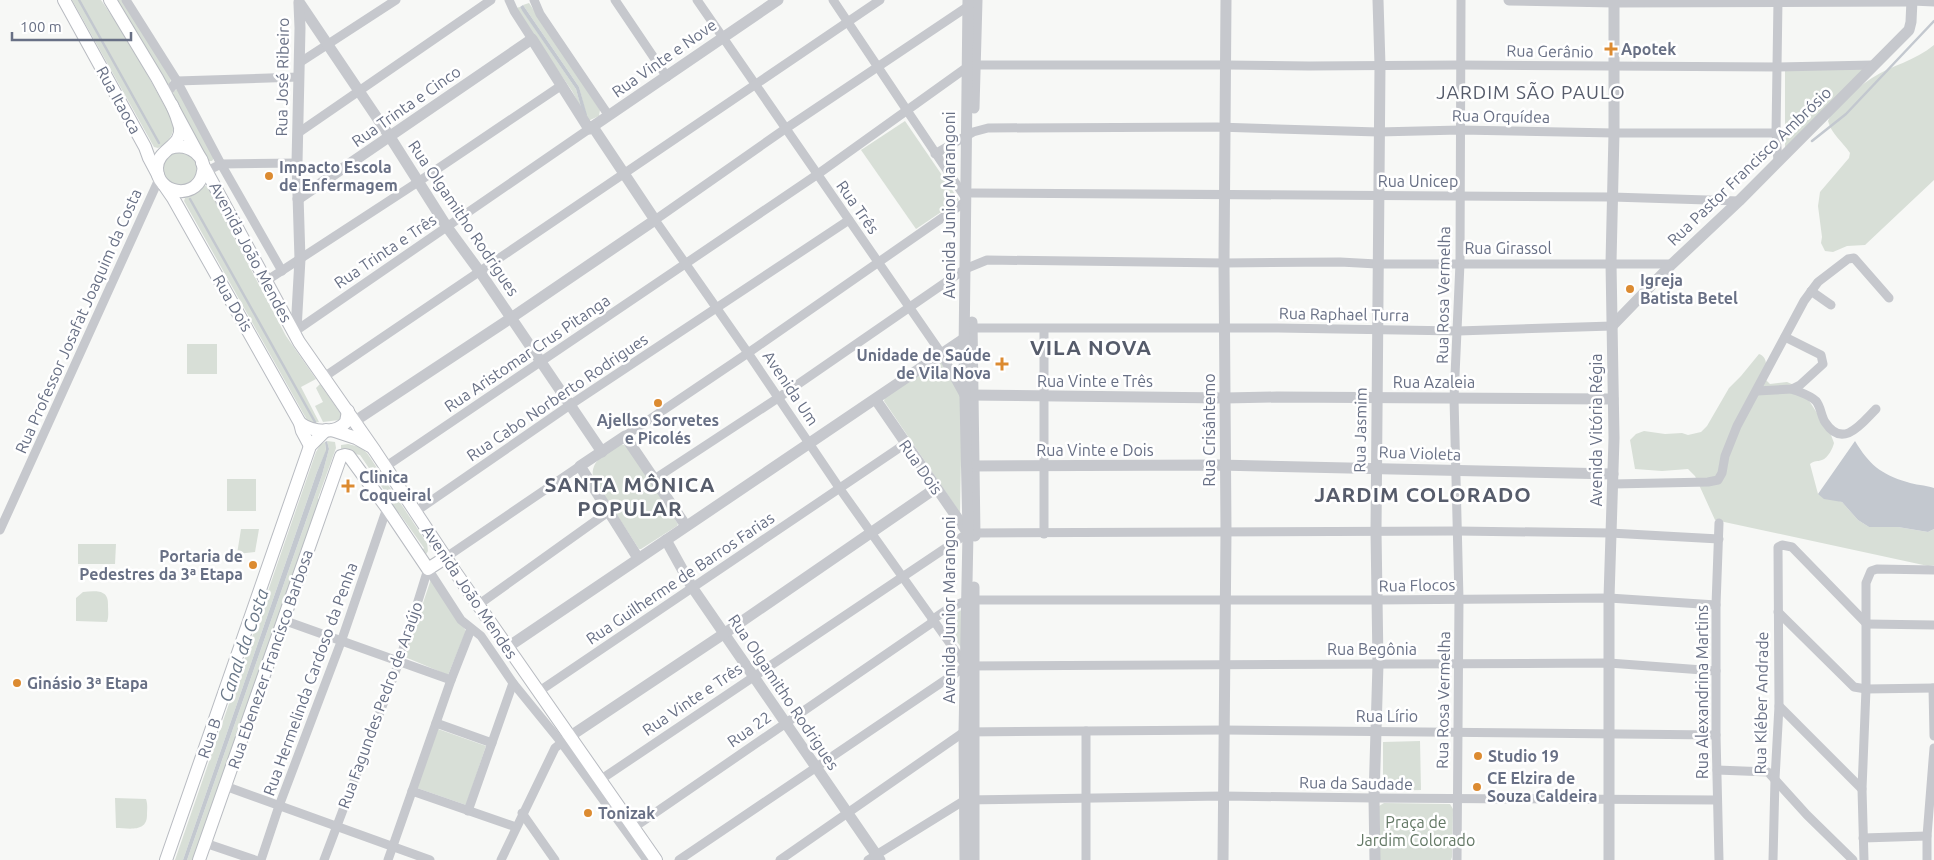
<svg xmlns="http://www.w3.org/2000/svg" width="1934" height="860" viewBox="0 0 1934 860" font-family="Ubuntu,sans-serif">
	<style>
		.green { fill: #d8dfd7 }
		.water { fill: #c3c8cf }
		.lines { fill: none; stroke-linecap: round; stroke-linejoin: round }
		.stream { stroke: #c3c8cf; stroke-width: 2.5 }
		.secondary-casing { stroke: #b8bbc1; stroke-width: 14 }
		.minor { stroke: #c6c8cd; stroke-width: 9 }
		.tertiary { stroke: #c6c8cd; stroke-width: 11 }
		.secondary { stroke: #fff; stroke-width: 12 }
		.poi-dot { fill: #dc8b31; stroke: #fff; stroke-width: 2 }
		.labels { text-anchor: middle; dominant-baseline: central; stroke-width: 5; stroke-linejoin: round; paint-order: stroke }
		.poi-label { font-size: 16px; font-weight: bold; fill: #687085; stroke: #fff; text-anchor: start }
		.street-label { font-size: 16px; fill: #687085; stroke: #fff }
		.park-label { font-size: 16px; fill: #637865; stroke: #fff }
		.water-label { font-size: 18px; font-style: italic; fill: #697788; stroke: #fff }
		.quarter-label { font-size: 19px; letter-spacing: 1px; fill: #565c6b; stroke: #fff }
		.district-label { font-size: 21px; font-weight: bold; letter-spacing: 1px; fill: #565c6b; stroke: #fff }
	</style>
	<rect width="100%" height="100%" fill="#f7f8f6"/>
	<g class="green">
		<path d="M72,0H101L127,38L174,123C175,133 167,144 158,148L154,147Z"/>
		<polygon points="117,0 123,0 171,78 170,84 167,84"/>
		<polygon points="529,3 600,110 599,116 588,121 579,87 523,5"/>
		<polygon points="520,7 576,89 582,110 572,91 519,13 516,8"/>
		<path d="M1934,45V180L1865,245L1847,246L1833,252L1825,251L1821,243L1822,237L1818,206L1820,192L1849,158L1850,153C1842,141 1832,135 1828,121L1831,114C1843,102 1857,87 1872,78C1892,65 1915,61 1934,45Z"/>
		<polygon points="1785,68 1865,68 1785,149"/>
		<polygon points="177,89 214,158 212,161 208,161 174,96 173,92"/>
		<polygon points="905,121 959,200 916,229 861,150"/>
		<path d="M175,151L190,154C203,172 199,181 178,187L163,177V161Z"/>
		<polygon points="204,185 207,186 286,336 316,379 301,387 319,422 313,423 307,420 184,201 185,198 191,195"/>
		<rect x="187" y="344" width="30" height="30"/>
		<path d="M1759,354C1769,357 1766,370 1765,379L1770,384L1787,382L1801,388L1831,435L1834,443C1833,448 1828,458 1822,460C1817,462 1815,460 1810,464L1818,494L1842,502L1858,520L1869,527H1898L1928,532L1934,529V565L1928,566L1715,520L1695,476L1688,469L1662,471L1635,469L1630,440L1636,434L1644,431L1665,434L1682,433L1688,435L1701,432L1707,426L1729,388L1741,376Z"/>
		<polygon points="940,360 958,389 962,403 960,513 884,401 885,397"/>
		<polygon points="320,384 341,414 342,418 339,420 323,422 315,406 323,402 316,388"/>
		<polygon points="327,441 335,442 336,448 318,498 320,502 194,860 187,860 322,475 329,449"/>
		<polygon points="325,442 326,451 317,472 183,860 175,860 316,452 320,445"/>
		<polygon points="348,444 360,447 367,453 427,543 428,551 425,556 422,550 424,548 399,513 397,514 386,498 388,496 360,455 341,451 341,445"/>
		<path d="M621,444L627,446L678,524L677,526L641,549H639L593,478C590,459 607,454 621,444Z"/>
		<rect x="227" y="479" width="29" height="32"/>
		<polygon points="241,529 259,529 255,552 237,554"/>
		<polygon points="78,544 116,544 115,564 78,564"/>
		<polygon points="431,579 466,631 448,675 405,657"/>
		<path d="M83,592C95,591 109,589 108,605C108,611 109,617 107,622L76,621V598Z"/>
		<polygon points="963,609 962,649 943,621"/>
		<polygon points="438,729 486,746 466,805 417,788"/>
		<polygon points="1420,741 1421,790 1383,791 1383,742"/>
		<path d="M115,798L146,799C148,805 147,810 147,815C147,833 128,828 116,828Z"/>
		<polygon points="1384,803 1450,804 1453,809 1452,857 1451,860 1380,860 1379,806"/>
	</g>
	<g class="water">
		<polygon points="523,5 579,87 587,115 584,118 576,89 523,12 520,7"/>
		<polygon points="327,441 329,449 322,475 187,860 183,860 317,472 326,450 325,442"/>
		<path d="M1855,441C1869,464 1880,474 1907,482C1915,485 1925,485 1934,488V529L1928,532L1898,527H1869L1858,520L1842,502L1824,499L1818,494Z"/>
	</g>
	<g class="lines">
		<g class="stream">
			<polyline points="79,0 159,143"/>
			<polyline points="1812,141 1846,114 1934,21"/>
			<polyline points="190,199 315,422"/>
		</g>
		<g class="secondary-casing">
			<g id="secondary">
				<polyline points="64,0 145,147 149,158 158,175"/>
				<polyline points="110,0 157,78 198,154"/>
				<path d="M170,148C188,142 209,156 202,176C194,200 157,194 157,168C157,149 183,147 180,127C178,120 175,112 172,105"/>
				<polyline points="202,163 299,342 375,451 456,573 656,860"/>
				<polyline points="164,185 173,198 300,423 302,431 310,446"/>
				<path d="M300,423C312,432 336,435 346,422L348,411"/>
				<polyline points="332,430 356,438 370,446"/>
				<polyline points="166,860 310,446 326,430"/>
				<polyline points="199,860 341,456 345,455 349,456 387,508 428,569 445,558"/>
			</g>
		</g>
		<g class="minor">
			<polyline points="126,0 177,81 221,164 282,271"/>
			<polyline points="509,0 514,11 532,39"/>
			<polyline points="534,0 540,14 609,116"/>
			<polyline points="615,0 667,77"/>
			<polyline points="697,0 941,353 964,395"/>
			<polyline points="833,0 965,197"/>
			<polyline points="1912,1 1934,2"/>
			<polyline points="299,63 396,0"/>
			<polyline points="166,94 177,81 299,77"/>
			<polyline points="298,133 491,0"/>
			<polyline points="935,154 973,132 988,128 1217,127 1378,132 1460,130 1614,133 1776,133"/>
			<polyline points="1778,162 1776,133 1778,0"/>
			<polyline points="207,171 221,164 297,163"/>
			<polyline points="972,193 1612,197 1739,201"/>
			<polyline points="266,281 418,182 562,85"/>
			<polyline points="1811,291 1831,305"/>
			<polyline points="968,328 1278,328 1458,331 1612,326"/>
			<polyline points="1044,329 1044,534"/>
			<polyline points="294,332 589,129"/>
			<polyline points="324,377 880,0"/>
			<path d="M1792,389C1799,392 1810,395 1816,401C1821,407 1821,416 1825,422C1843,450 1862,423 1876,409"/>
			<polyline points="1757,391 1792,389 1800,385 1823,364 1821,355 1785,337"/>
			<polyline points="625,436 748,353 965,202"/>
			<polyline points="385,467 818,174 966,68 975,65 1226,65 1309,66 1460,65 1778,67 1873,65"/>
			<polyline points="653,480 778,398 965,269 987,260 1224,263 1340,262 1377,264 1672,264"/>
			<polyline points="1613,484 1708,482 1718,480 1722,473 1725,456 1737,426 1804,301 1818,282 1848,259 1854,258 1889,298"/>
			<polyline points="415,512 570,405 849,220"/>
			<polyline points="1719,523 1716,605 1716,735 1719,860"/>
			<polyline points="0,530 159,179"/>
			<polyline points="975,533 1458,531 1610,533 1719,539"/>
			<polyline points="445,558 580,466"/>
			<polyline points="428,569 461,620 481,636 513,683 561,742 647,860"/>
			<polyline points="478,605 608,512"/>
			<polyline points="1778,612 1854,687 1866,689 1934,688"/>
			<polyline points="283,620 451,680"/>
			<path d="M932,620C945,611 958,601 974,600H1376L1609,598L1716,605"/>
			<polyline points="1867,624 1934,625"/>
			<polyline points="966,666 840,489 748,353 655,220 785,129 967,7"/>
			<polyline points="1933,688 1934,736"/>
			<polyline points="538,692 905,444"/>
			<polyline points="1779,706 1862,789"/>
			<polyline points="436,723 492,743"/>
			<polyline points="1086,731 1086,860"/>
			<polyline points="1717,770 1768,772 1807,815 1853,860"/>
			<polyline points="600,780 968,533"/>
			<polyline points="225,786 430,860"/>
			<polyline points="412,791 516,827"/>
			<polyline points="468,811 513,683"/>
			<polyline points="522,813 555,860"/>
			<polyline points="633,828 933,622"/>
			<polyline points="1863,838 1927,836"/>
			<polyline points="205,843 255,860"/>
			<polyline points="261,860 279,806 341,642 387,508"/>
			<polyline points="324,860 399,662 428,569"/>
			<polyline points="388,860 451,680 471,629"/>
			<polyline points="501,860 555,748 565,740"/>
			<polyline points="679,860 966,666 1609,663 1716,671"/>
			<polyline points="780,860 964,732 1224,730 1716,735"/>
			<polyline points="868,860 965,800 1223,796 1374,798 1717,800"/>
			<polyline points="1457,860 1459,599 1454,398 1460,263 1461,0"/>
			<polyline points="1773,860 1775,779 1779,706 1778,547 1782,545 1792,547 1867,624"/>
			<polyline points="1864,860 1862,789 1866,689 1866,583 1871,571 1877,569 1934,570"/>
			<polyline points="1927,860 1927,836 1934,748"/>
		</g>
		<g class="tertiary">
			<polyline points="1509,0 1614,2 1912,1"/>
			<polyline points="299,2 390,137 447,227 480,272 602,452"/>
			<polyline points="974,108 977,0"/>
			<polyline points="298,199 532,39 589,129 778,0"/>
			<polyline points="972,322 975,536"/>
			<polyline points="1612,326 1672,264 1739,201 1909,30 1911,22 1912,0"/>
			<polyline points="296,330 300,259 297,163 300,28 299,4"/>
			<polyline points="967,395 1225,398 1277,397 1613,399"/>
			<polyline points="876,400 967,532"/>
			<polyline points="355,421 511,318 655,220 593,127"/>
			<polyline points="968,466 1218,465 1613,474"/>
			<polyline points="666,540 692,587 880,860"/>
			<polyline points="638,558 580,466 625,436 686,526"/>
			<polyline points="508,647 965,338 968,338"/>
			<polyline points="569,737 725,633 936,488"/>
			<polyline points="965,860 964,732 968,533 964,354 968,0"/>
			<polyline points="974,860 974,587"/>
			<polyline points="1223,860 1226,531 1224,263 1226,0"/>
			<polyline points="1375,860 1374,798 1378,664 1376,531 1380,65 1378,0"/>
			<polyline points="1609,860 1609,598 1614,438 1611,263 1614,133 1614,0"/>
		</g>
		<use href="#secondary" class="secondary"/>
	</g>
	<g class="poi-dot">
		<path d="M1608.5 41.5h5v5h5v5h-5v5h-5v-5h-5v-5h5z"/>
		<circle cx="269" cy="176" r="5"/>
		<circle cx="1630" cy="289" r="5"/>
		<path d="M999.5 356.5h5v5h5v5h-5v5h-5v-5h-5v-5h5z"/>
		<circle cx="658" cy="403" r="5"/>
		<path d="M345.5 478.5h5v5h5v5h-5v5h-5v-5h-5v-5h5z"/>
		<circle cx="253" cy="565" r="5"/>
		<circle cx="17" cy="683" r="5"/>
		<circle cx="1478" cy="756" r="5"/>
		<circle cx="1477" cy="787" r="5"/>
		<circle cx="588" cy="813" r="5"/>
	</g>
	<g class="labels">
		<g class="poi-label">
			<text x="1621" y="49">Apotek</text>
			<text x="279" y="167">Impacto Escola<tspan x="279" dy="18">de Enfermagem</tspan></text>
			<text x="1640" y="280">Igreja<tspan x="1640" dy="18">Batista Betel</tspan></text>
			<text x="991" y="355" text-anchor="end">Unidade de Saúde<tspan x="991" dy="18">de Vila Nova</tspan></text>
			<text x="658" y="420" text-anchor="middle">Ajellso Sorvetes<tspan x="658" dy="18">e Picolés</tspan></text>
			<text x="359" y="477">Clinica<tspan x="359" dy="18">Coqueiral</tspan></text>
			<text x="243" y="556" text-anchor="end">Portaria de<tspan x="243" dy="18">Pedestres da 3ª Etapa</tspan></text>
			<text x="27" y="683">Ginásio 3ª Etapa</text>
			<text x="1488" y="756">Studio 19</text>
			<text x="1487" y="778">CE Elzira de<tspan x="1487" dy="18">Souza Caldeira</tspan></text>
			<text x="598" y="813">Tonizak</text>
		</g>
		<g class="street-label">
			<text transform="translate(1550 51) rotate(1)">Rua Gerânio</text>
			<text transform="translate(664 58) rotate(-35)">Rua Vinte e Nove</text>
			<text transform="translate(282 77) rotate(-89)">Rua José Ribeiro</text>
			<text transform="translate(119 100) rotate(61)">Rua Itaoca</text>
			<text transform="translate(406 106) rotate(-35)">Rua Trinta e Cinco</text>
			<text transform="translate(1501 116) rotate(1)">Rua Orquídea</text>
			<text transform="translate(1749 166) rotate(-44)">Rua Pastor Francisco Ambrósio</text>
			<text x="1418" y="181">Rua Unicep</text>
			<text transform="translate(949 205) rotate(-90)">Avenida Junior Marangoni</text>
			<text transform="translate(858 207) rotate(55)">Rua Três</text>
			<text transform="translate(464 218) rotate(56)">Rua Olgamitho Rodrigues</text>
			<text x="1508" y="248">Rua Girassol</text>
			<text transform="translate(385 251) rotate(-34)">Rua Trinta e Três</text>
			<text transform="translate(251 252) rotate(62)">Avenida João Mendes</text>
			<text transform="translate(1443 295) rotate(-89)">Rua Rosa Vermelha</text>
			<text transform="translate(233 303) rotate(60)">Rua Dois</text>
			<text transform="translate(1344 314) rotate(1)">Rua Raphael Turra</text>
			<text transform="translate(78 321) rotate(-66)">Rua Professor Josafat Joaquim da Costa</text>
			<text transform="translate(527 353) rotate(-34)">Rua Aristomar Crus Pitanga</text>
			<text x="1095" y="381">Rua Vinte e Três</text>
			<text x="1434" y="382">Rua Azaleia</text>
			<text transform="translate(791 388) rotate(56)">Avenida Um</text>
			<text transform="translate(557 397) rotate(-34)">Rua Cabo Norberto Rodrigues</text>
			<text transform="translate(1209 430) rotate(-90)">Rua Crisântemo</text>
			<text transform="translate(1360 430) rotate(-89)">Rua Jasmim</text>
			<text transform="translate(1596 430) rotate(-90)">Avenida Vitória Régia</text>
			<text x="1095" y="450">Rua Vinte e Dois</text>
			<text transform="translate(1420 453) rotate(2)">Rua Violeta</text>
			<text transform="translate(921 467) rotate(55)">Rua Dois</text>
			<text transform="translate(680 578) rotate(-34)">Rua Guilherme de Barros Farias</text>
			<text transform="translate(1417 585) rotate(-1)">Rua Flocos</text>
			<text transform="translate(470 592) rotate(56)">Avenida João Mendes</text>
			<text transform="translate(949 610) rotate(-90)">Avenida Junior Marangoni</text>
			<text x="1372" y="649">Rua Begônia</text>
			<text transform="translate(270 659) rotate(-71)">Rua Ebenezer Francisco Barbosa</text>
			<text transform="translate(310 679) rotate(-70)">Rua Hermelinda Cardoso da Penha</text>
			<text transform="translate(784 692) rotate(56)">Rua Olgamitho Rodrigues</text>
			<text transform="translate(1702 692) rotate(-90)">Rua Alexandrina Martins</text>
			<text transform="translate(692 699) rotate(-34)">Rua Vinte e Três</text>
			<text transform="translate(1443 700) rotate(-89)">Rua Rosa Vermelha</text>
			<text transform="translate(1761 703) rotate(-89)">Rua Kléber Andrade</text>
			<text transform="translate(380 705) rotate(-70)">Rua Fagundes Pedro de Araújo</text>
			<text x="1387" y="716">Rua Lírio</text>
			<text transform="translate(749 729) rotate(-35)">Rua 22</text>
			<text transform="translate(209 738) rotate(-71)">Rua B</text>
			<text transform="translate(1356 783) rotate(1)">Rua da Saudade</text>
		</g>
		<g class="park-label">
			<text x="1416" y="822">Praça de<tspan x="1416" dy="18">Jardim Colorado</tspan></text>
		</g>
		<g class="water-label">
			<text transform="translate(243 645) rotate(-71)">Canal da Costa</text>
		</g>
		<g class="quarter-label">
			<text x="1531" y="92">JARDIM SÃO PAULO</text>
		</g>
		<g class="district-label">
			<text x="1091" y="347">VILA NOVA</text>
			<text x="630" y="484">SANTA MÔNICA<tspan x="630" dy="24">POPULAR</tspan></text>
			<text x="1423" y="494">JARDIM COLORADO</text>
		</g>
	</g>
	<path d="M12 32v8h119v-8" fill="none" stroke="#687085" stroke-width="2.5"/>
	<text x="20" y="32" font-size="15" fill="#687085" stroke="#ffffff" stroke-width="4" paint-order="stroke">100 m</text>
</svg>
